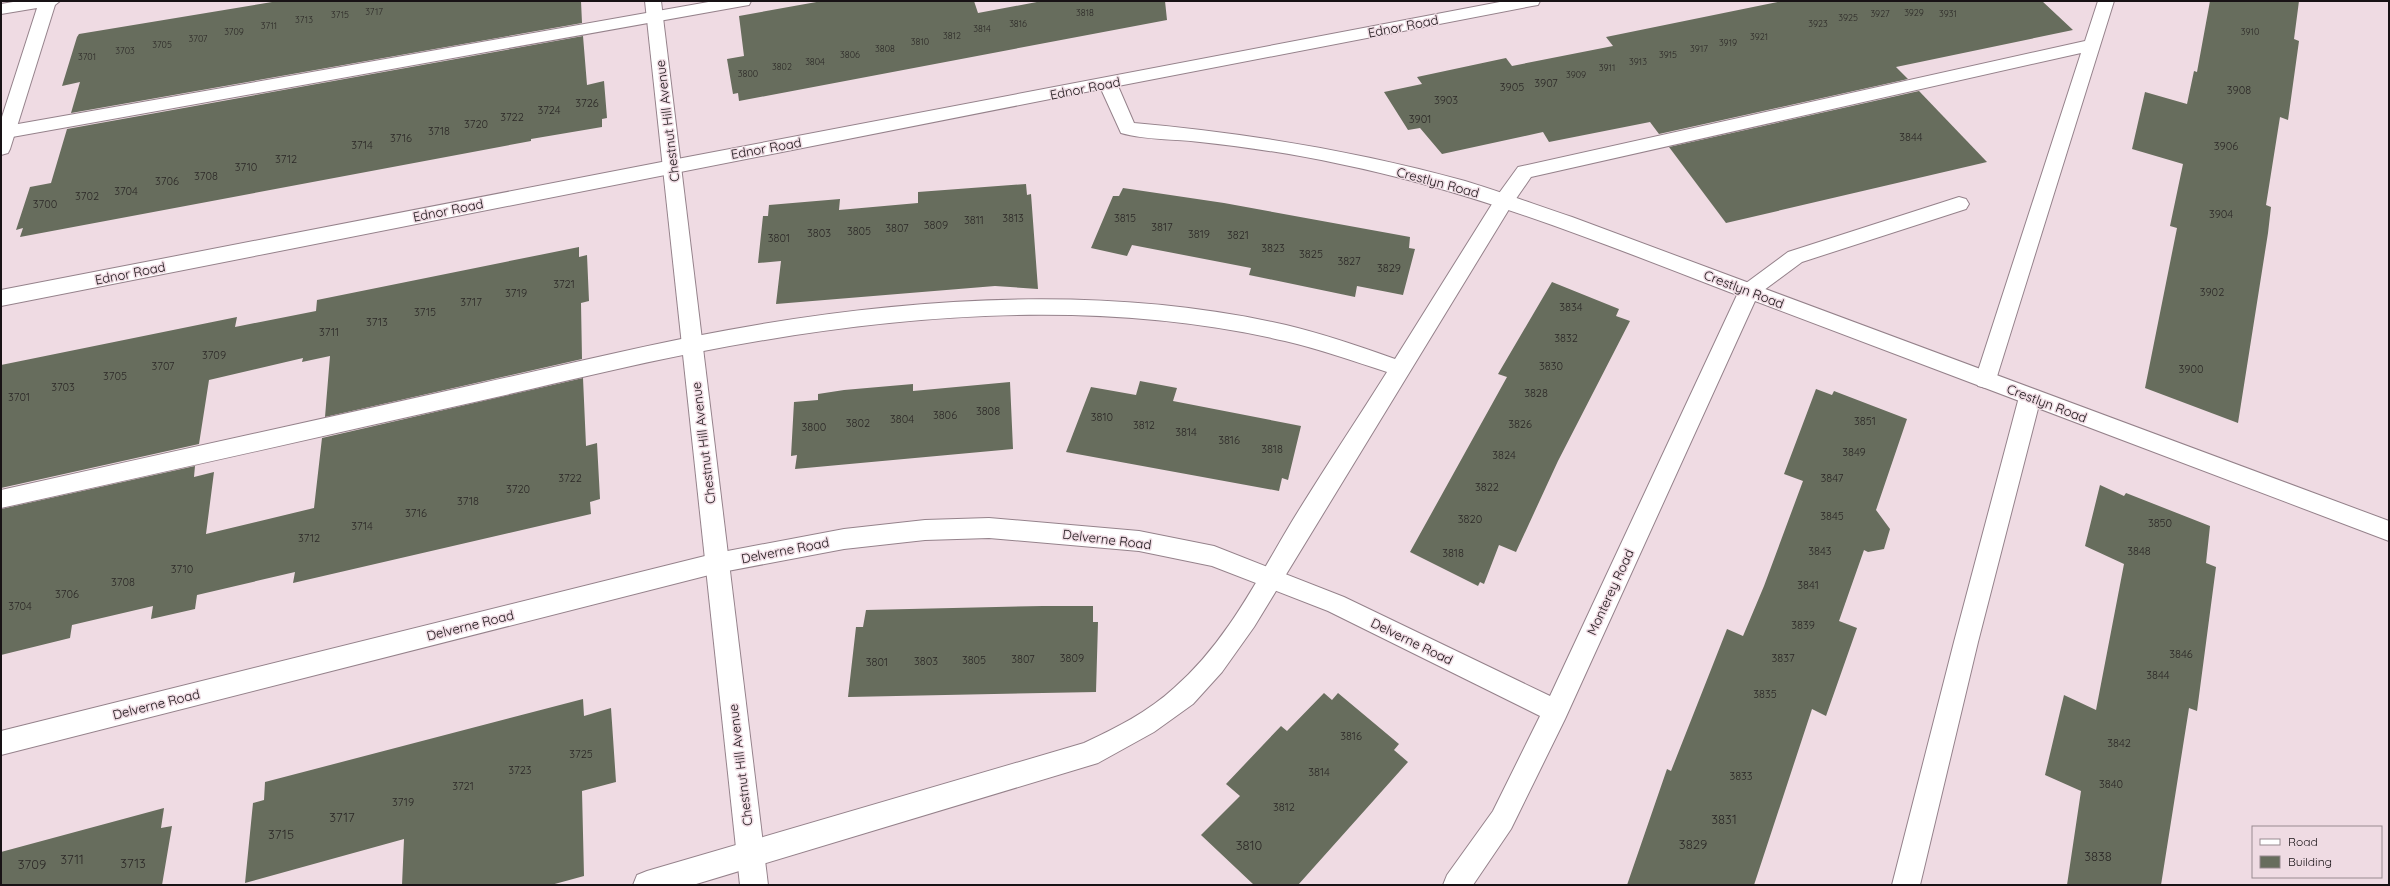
<svg xmlns="http://www.w3.org/2000/svg" width="2390" height="886" viewBox="0 0 2390 886" font-family="Quicksand,sans-serif">
	<style>
		.building { fill: #676d5d }
		.lines { fill: none; stroke-linecap: round; stroke-linejoin: round }
		.lane-casing { stroke: #95828b; stroke-width: 2 }
		.street-casing { stroke: #95828b; stroke-width: 2 }
		.secondary-casing { stroke: #95828b; stroke-width: 2 }
		.lane { fill: #fff; fill-rule: evenodd }
		.street { fill: #fff; fill-rule: evenodd }
		.secondary { fill: #fff; fill-rule: evenodd }
		.labels { text-anchor: middle; dominant-baseline: central; stroke-width: 3; stroke-linejoin: round; paint-order: stroke }
		.far-number-label { font-size: 9px; fill: #2c2927 }
		.number-label { font-size: 11px; fill: #2c2927 }
		.street-label { font-size: 13px; fill: #181215; stroke: #efdbe3 }
		.near-number-label { font-size: 13px; fill: #2c2927 }
	</style>
	<rect width="100%" height="100%" fill="#efdbe3"/>
	<g class="building">
		<polygon points="278,1 581,1 582,23 71,113 80,82 62,86 77,37 79,34"/>
		<polygon points="822,1 974,1 978,13 1042,1 1165,1 1167,20 739,101 738,93 733,94 727,59 744,56 739,16"/>
		<polygon points="1783,1 2042,1 2073,30 1896,67 1908,79 1659,134 1650,122 1549,142 1543,132 1442,154 1420,128 1408,130 1384,92 1422,84 1417,77 1506,58 1512,66 1613,46 1606,37"/>
		<polygon points="2210,1 2299,1 2294,39 2299,41 2288,120 2280,117 2266,205 2271,207 2268,233 2238,423 2145,388 2177,228 2170,226 2183,164 2132,149 2145,92 2187,104 2194,71 2197,72"/>
		<polygon points="583,36 587,85 604,81 607,118 602,119 602,127 531,139 531,141 20,237 23,228 16,230 30,187 51,183 67,129"/>
		<polygon points="1919,91 1987,162 1726,223 1669,147"/>
		<polygon points="1026,184 1027,195 1031,194 1038,289 995,286 776,304 781,261 758,263 763,216 768,216 769,205 840,199 839,210 918,203 918,192"/>
		<polygon points="1123,188 1224,203 1410,237 1409,248 1415,249 1403,295 1357,286 1355,297 1249,275 1251,268 1132,245 1127,256 1091,248 1113,196 1119,196"/>
		<polygon points="579,247 579,257 587,255 589,301 581,303 582,359 325,417 330,356 302,362 303,358 209,380 199,444 1,488 1,365 237,317 235,327 316,311 317,300"/>
		<polygon points="1552,282 1619,309 1616,316 1630,321 1558,461 1516,552 1499,545 1484,584 1480,582 1478,586 1410,552 1507,377 1498,374"/>
		<polygon points="583,378 586,446 597,443 600,499 590,502 591,514 293,583 295,572 197,595 195,609 151,619 153,606 72,625 70,638 1,655 1,509 195,466 194,477 214,472 206,534 314,508 322,438"/>
		<polygon points="1140,381 1177,388 1173,401 1301,426 1288,480 1282,478 1279,491 1066,452 1091,387 1136,395"/>
		<polygon points="1010,382 1013,449 795,469 797,455 791,456 794,402 818,400 818,394 844,390 913,384 913,391"/>
		<polygon points="1816,389 1832,395 1834,391 1907,419 1876,510 1890,529 1884,549 1868,552 1864,550 1839,621 1857,628 1826,716 1812,709 1754,885 1627,885 1667,769 1671,771 1727,629 1743,636 1764,586 1803,481 1784,474"/>
		<polygon points="2100,485 2124,496 2126,493 2210,526 2206,563 2216,567 2197,711 2189,708 2161,885 2067,885 2081,791 2045,775 2064,695 2096,710 2124,564 2085,546"/>
		<polygon points="1043,606 1093,606 1093,622 1098,622 1096,692 848,697 856,627 863,627 866,610"/>
		<polygon points="1324,693 1332,700 1338,693 1399,744 1394,750 1408,762 1298,885 1254,885 1201,835 1240,796 1226,784 1281,726 1287,731"/>
		<polygon points="583,699 584,716 611,708 616,782 582,791 584,876 551,885 402,885 404,839 245,883 253,803 264,800 265,782"/>
		<polygon points="164,808 161,828 172,826 162,885 1,885 1,852"/>
	</g>
	<g class="lines">
		<g class="lane-casing">
			<g id="lane">
				<polygon points="714,1 751,1 749,5 743,6 1,139 1,127"/>
				<path d="M2098,1H2114L1994,386L1986,388L1978,386L1975,380L2081,53L1531,177L1511,206L1254,627L1222,672L1193,704L1154,732L1098,763L693,885H633L637,875L647,871L1084,743C1116,728 1148,712 1174,688C1225,644 1257,580 1291,523C1322,472 1355,423 1387,372C1353,361 1320,349 1285,341C1092,296 886,315 693,353C621,367 550,385 479,401C319,437 160,473 1,508V490C161,454 322,419 482,383C551,368 621,351 691,337C882,299 1094,281 1286,325C1323,334 1359,346 1395,359L1497,196L1518,167L2085,41Z"/>
				<polygon points="1959,197 1966,199 1969,204 1966,209 1802,262 1756,296 1749,298 1742,296 1739,291 1742,286 1788,252"/>
				<polygon points="2030,389 2038,391 2041,397 1978,642 1920,885 1892,885 1954,642 2019,397 2022,391"/>
			</g>
		</g>
		<g class="street-casing">
			<g id="street">
				<polygon points="19,1 60,1 55,5 10,149 8,153 1,155 1,120 37,8 1,14 1,4"/>
				<path d="M1505,1H1540L1538,5L1532,6L1118,86L1134,123C1246,133 1357,151 1465,181C1501,192 1536,205 1572,217L2389,521V541L1755,301L1565,719L1511,829L1473,885H1443L1447,875L1493,811L1540,716L1328,611L1212,566L1139,551L989,538L925,540L844,549L717,573L1,755V731L717,553L844,529L925,520L989,518L1139,531L1214,546L1344,597L1550,696L1737,295C1607,245 1478,192 1340,164C1294,154 1247,147 1200,142C1175,139 1145,140 1121,133L1101,89L1,306V290L672,160Z"/>
			</g>
		</g>
		<g class="secondary-casing">
			<polygon id="secondary" points="645,1 661,1 768,885 740,885"/>
		</g>
		<use href="#lane" class="lane"/>
		<use href="#street" class="street"/>
		<use href="#secondary" class="secondary"/>
	</g>
	<g class="labels">
		<g class="far-number-label">
			<text x="374" y="11">3717</text>
			<text x="1085" y="12">3818</text>
			<text x="1914" y="12">3929</text>
			<text x="1880" y="13">3927</text>
			<text x="1948" y="13">3931</text>
			<text x="340" y="14">3715</text>
			<text x="1848" y="17">3925</text>
			<text x="304" y="19">3713</text>
			<text x="1018" y="23">3816</text>
			<text x="1818" y="23">3923</text>
			<text x="269" y="25">3711</text>
			<text x="982" y="28">3814</text>
			<text x="234" y="31">3709</text>
			<text x="2250" y="31">3910</text>
			<text x="952" y="35">3812</text>
			<text x="1759" y="36">3921</text>
			<text x="198" y="38">3707</text>
			<text x="920" y="41">3810</text>
			<text x="1728" y="42">3919</text>
			<text x="162" y="44">3705</text>
			<text x="885" y="48">3808</text>
			<text x="1699" y="48">3917</text>
			<text x="125" y="50">3703</text>
			<text x="850" y="54">3806</text>
			<text x="1668" y="54">3915</text>
			<text x="87" y="56">3701</text>
			<text x="815" y="61">3804</text>
			<text x="1638" y="61">3913</text>
			<text x="782" y="66">3802</text>
			<text x="1607" y="67">3911</text>
			<text x="748" y="73">3800</text>
			<text x="1576" y="74">3909</text>
		</g>
		<g class="number-label">
			<text x="1546" y="83">3907</text>
			<text x="1512" y="87">3905</text>
			<text x="2239" y="90">3908</text>
			<text x="1446" y="100">3903</text>
			<text x="587" y="103">3726</text>
			<text x="549" y="110">3724</text>
			<text x="512" y="117">3722</text>
			<text x="1420" y="119">3901</text>
			<text x="476" y="124">3720</text>
			<text x="439" y="131">3718</text>
			<text x="1911" y="137">3844</text>
			<text x="401" y="138">3716</text>
			<text x="362" y="145">3714</text>
			<text x="2226" y="146">3906</text>
			<text x="286" y="159">3712</text>
			<text x="246" y="167">3710</text>
			<text x="206" y="176">3708</text>
			<text x="167" y="181">3706</text>
			<text x="126" y="191">3704</text>
			<text x="87" y="196">3702</text>
			<text x="45" y="204">3700</text>
			<text x="2221" y="214">3904</text>
			<text x="1013" y="218">3813</text>
			<text x="1125" y="218">3815</text>
			<text x="974" y="220">3811</text>
			<text x="936" y="225">3809</text>
			<text x="1162" y="227">3817</text>
			<text x="897" y="228">3807</text>
			<text x="859" y="231">3805</text>
			<text x="819" y="233">3803</text>
			<text x="1199" y="234">3819</text>
			<text x="1238" y="235">3821</text>
			<text x="779" y="238">3801</text>
			<text x="1273" y="248">3823</text>
			<text x="1311" y="254">3825</text>
			<text x="1349" y="261">3827</text>
			<text x="1389" y="268">3829</text>
			<text x="564" y="284">3721</text>
			<text x="2212" y="292">3902</text>
			<text x="516" y="293">3719</text>
			<text x="471" y="302">3717</text>
			<text x="1571" y="307">3834</text>
			<text x="425" y="312">3715</text>
			<text x="377" y="322">3713</text>
			<text x="329" y="332">3711</text>
			<text x="1566" y="338">3832</text>
			<text x="214" y="355">3709</text>
			<text x="163" y="366">3707</text>
			<text x="1551" y="366">3830</text>
			<text x="2191" y="369">3900</text>
			<text x="115" y="376">3705</text>
			<text x="63" y="387">3703</text>
			<text x="1536" y="393">3828</text>
			<text x="19" y="397">3701</text>
			<text x="988" y="411">3808</text>
			<text x="945" y="415">3806</text>
			<text x="1102" y="417">3810</text>
			<text x="902" y="419">3804</text>
			<text x="1865" y="421">3851</text>
			<text x="858" y="423">3802</text>
			<text x="1520" y="424">3826</text>
			<text x="1144" y="425">3812</text>
			<text x="814" y="427">3800</text>
			<text x="1186" y="432">3814</text>
			<text x="1229" y="440">3816</text>
			<text x="1272" y="449">3818</text>
			<text x="1854" y="452">3849</text>
			<text x="1504" y="455">3824</text>
			<text x="570" y="478">3722</text>
			<text x="1832" y="478">3847</text>
			<text x="1487" y="487">3822</text>
			<text x="518" y="489">3720</text>
			<text x="468" y="501">3718</text>
			<text x="416" y="513">3716</text>
			<text x="1832" y="516">3845</text>
			<text x="1470" y="519">3820</text>
			<text x="2160" y="523">3850</text>
			<text x="362" y="526">3714</text>
			<text x="309" y="538">3712</text>
			<text x="1820" y="551">3843</text>
			<text x="2139" y="551">3848</text>
			<text x="1453" y="553">3818</text>
			<text x="182" y="569">3710</text>
			<text x="123" y="582">3708</text>
			<text x="1808" y="585">3841</text>
			<text x="67" y="594">3706</text>
			<text x="20" y="606">3704</text>
			<text x="1803" y="625">3839</text>
			<text x="2181" y="654">3846</text>
			<text x="1072" y="658">3809</text>
			<text x="1783" y="658">3837</text>
			<text x="1023" y="659">3807</text>
			<text x="974" y="660">3805</text>
			<text x="926" y="661">3803</text>
			<text x="877" y="662">3801</text>
			<text x="2158" y="675">3844</text>
			<text x="1765" y="694">3835</text>
			<text x="1351" y="736">3816</text>
			<text x="2119" y="743">3842</text>
			<text x="581" y="754">3725</text>
			<text x="520" y="770">3723</text>
			<text x="1319" y="772">3814</text>
			<text x="1741" y="776">3833</text>
			<text x="2111" y="784">3840</text>
			<text x="463" y="786">3721</text>
			<text x="403" y="802">3719</text>
			<text x="1284" y="807">3812</text>
		</g>
		<g class="street-label">
			<text transform="translate(1403 26) rotate(-11)">Ednor Road</text>
			<text transform="translate(1085 88) rotate(-11)">Ednor Road</text>
			<text transform="translate(667 121) rotate(-97)">Chestnut Hill Avenue</text>
			<text transform="translate(766 148) rotate(-10)">Ednor Road</text>
			<text transform="translate(1438 182) rotate(15)">Crestlyn Road</text>
			<text transform="translate(448 210) rotate(-11)">Ednor Road</text>
			<text transform="translate(130 273) rotate(-11)">Ednor Road</text>
			<text transform="translate(1744 289) rotate(21)">Crestlyn Road</text>
			<text transform="translate(2047 403) rotate(21)">Crestlyn Road</text>
			<text transform="translate(703 443) rotate(-97)">Chestnut Hill Avenue</text>
			<text transform="translate(1107 539) rotate(7)">Delverne Road</text>
			<text transform="translate(785 550) rotate(-11)">Delverne Road</text>
			<text transform="translate(1610 592) rotate(-65)">Monterey Road</text>
			<text transform="translate(470 625) rotate(-14)">Delverne Road</text>
			<text transform="translate(1412 641) rotate(26)">Delverne Road</text>
			<text transform="translate(156 704) rotate(-14)">Delverne Road</text>
			<text transform="translate(740 765) rotate(-97)">Chestnut Hill Avenue</text>
		</g>
		<g class="near-number-label">
			<text x="342" y="817">3717</text>
			<text x="1724" y="819">3831</text>
			<text x="281" y="834">3715</text>
			<text x="1693" y="844">3829</text>
			<text x="1249" y="845">3810</text>
			<text x="2098" y="856">3838</text>
			<text x="72" y="859">3711</text>
			<text x="133" y="863">3713</text>
			<text x="32" y="864">3709</text>
		</g>
	</g>
	<rect width="2390" height="886" fill="none" stroke="#181215" stroke-width="4"/>
	<rect x="2252" y="826" width="130" height="52" fill="#efdbe3" stroke="#998b91"/>
	<rect x="2260" y="839" width="20" height="6" fill="#ffffff" stroke="#998b91"/>
	<text x="2288" y="846" font-size="12" fill="#181215">Road</text>
	<rect x="2260" y="856" width="20" height="12" fill="#676d5d" stroke="#998b91"/>
	<text x="2288" y="866" font-size="12" fill="#181215">Building</text>
</svg>
